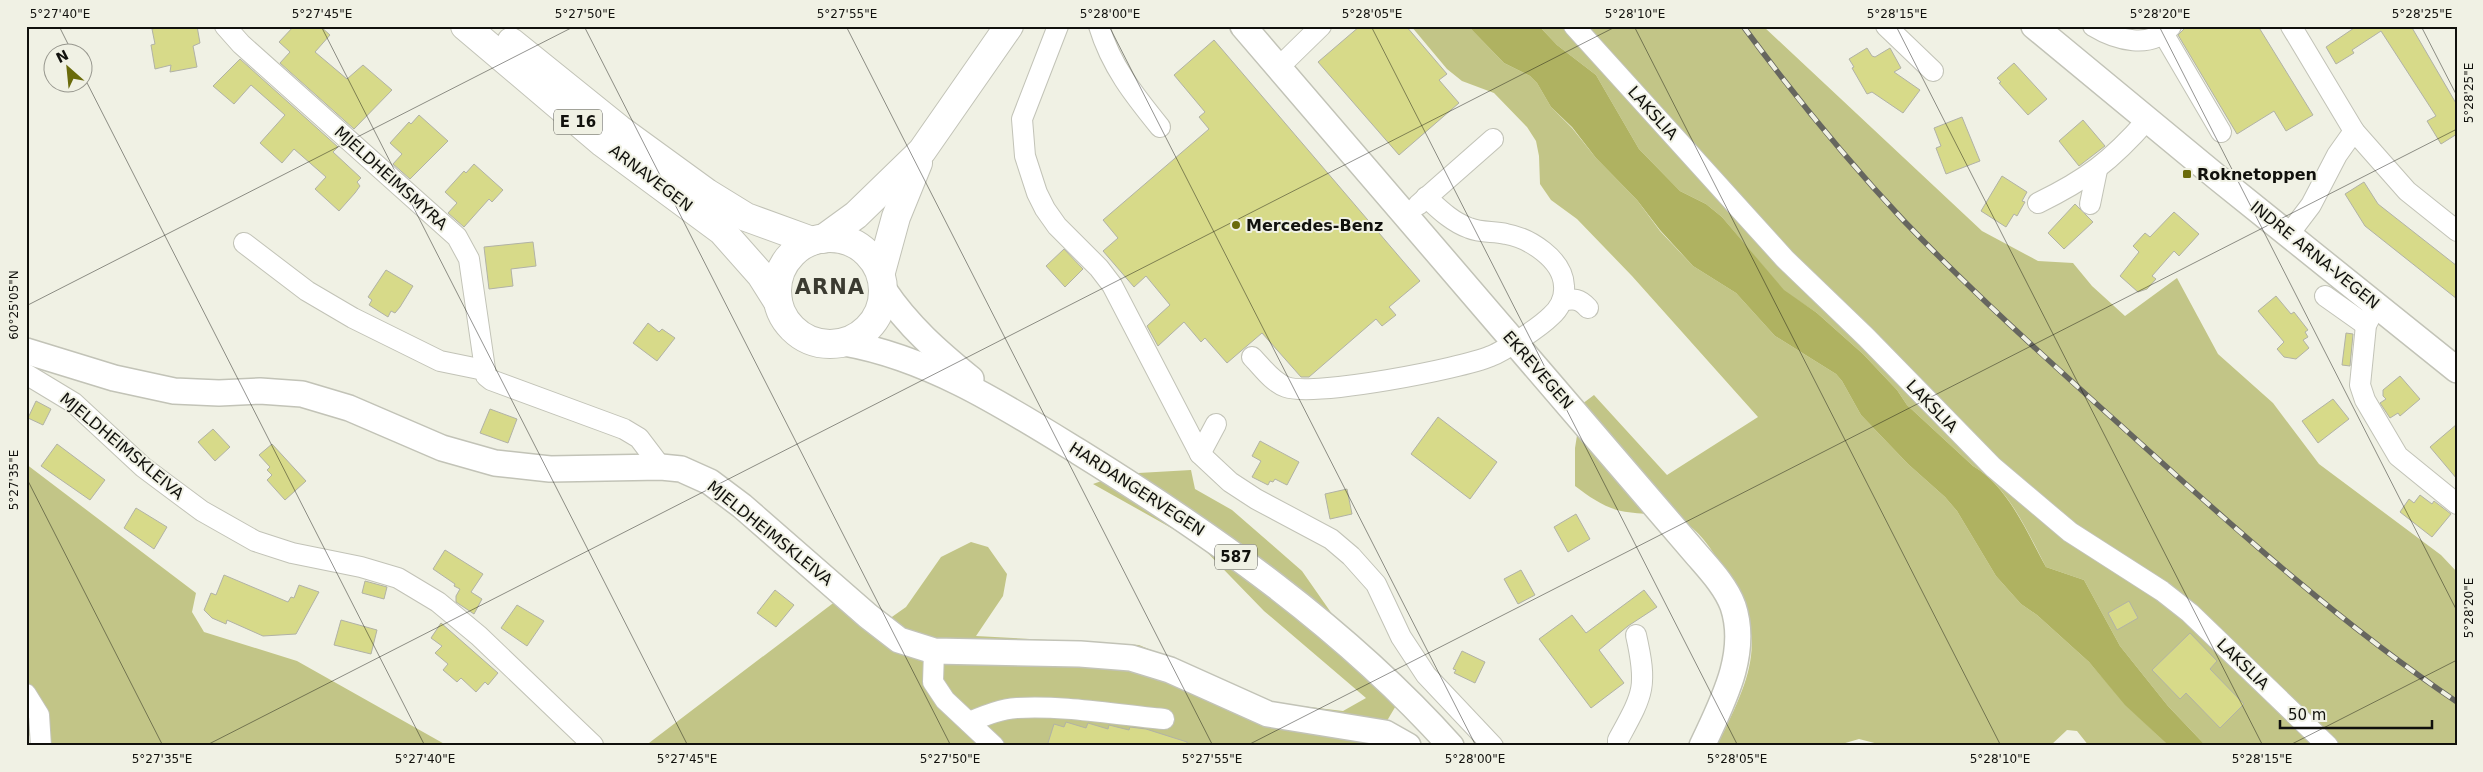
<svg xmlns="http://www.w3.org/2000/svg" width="2483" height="772" viewBox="0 0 2483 772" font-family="'DejaVu Sans',sans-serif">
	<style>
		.green { fill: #c2c587 }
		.water { fill: #afb261 }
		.building { fill: #d7da89; stroke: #b1b2a6 }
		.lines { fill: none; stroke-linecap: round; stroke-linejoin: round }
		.minor-casing { stroke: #c2c3b7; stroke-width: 22 }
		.major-casing { stroke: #c2c3b7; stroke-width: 28 }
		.highway-casing { stroke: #c2c3b7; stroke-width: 30 }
		.minor { stroke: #fff; stroke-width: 20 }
		.major { stroke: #fff; stroke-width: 25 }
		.highway { stroke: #fff; stroke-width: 28 }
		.rail-casing { stroke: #66665f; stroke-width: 5.5 }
		.rail { stroke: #f0f1e4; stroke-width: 4; stroke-dasharray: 11; stroke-linecap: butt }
		.ticks { fill: none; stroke: #11110d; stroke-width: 1; stroke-opacity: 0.45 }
		.poi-dot { fill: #6a6b0b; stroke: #f0f1e4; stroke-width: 2 }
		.labels { text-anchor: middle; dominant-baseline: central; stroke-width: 4; stroke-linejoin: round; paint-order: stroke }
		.shield { fill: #f0f1e4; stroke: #54544e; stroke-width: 1 }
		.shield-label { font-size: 15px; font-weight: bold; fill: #11110d }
		.street-label { font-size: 16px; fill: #11110d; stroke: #f0f1e4 }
		.poi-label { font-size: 16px; font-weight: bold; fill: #11110d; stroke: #f0f1e4; text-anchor: start }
		.district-label { font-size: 21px; font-weight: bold; letter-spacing: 1px; fill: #3b3b31; stroke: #f0f1e4 }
		.neatline { fill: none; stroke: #11110d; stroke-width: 2 }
		.ticks-label { font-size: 12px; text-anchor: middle; fill: #11110d }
	</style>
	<rect width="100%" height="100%" fill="#f0f1e4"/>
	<g class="green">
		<path d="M1411,26H1468L1504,63L1530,76L1537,83L1551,107L1572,128L1596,158L1637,200L1660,231L1693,266L1736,293L1775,336L1836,374L1842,381L1861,415L1908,464L1945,497L1957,511L1996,576L2021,604L2037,615L2089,662L2126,705L2169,746H2089L2077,731L2067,730L2050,746H1886L1859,739L1835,746H1717C1751,675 1772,637 1722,566C1713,552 1700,531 1685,523C1666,513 1642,515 1621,511C1603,507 1590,497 1575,486V448L1582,404L1594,395L1667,475L1758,417L1632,276L1577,219L1551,200L1540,184L1539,156L1536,141L1527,127L1494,93L1462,81L1447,69Z"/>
		<path d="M1539,26H1763L1982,231L2038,261L2073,263L2092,286L2125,316L2177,278L2218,354L2273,403L2319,464L2441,555L2457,572V746H2206L2168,706L2120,646L2084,580L2046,567C2028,533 2008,486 1973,466L1907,405L1897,390L1863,354L1817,313L1784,291L1722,217L1706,204L1680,191L1639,149L1596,75L1557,45Z"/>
		<polygon points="26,464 196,593 192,612 204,632 297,661 448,746 63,746 32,738 26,732"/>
		<polygon points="1191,470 1195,489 1232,510 1302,571 1346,634 1404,692 1381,731 1364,746 645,746 853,588 889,619 906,607 941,557 971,542 988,547 1007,574 1003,596 976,636 1139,645 1276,703 1343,711 1366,698 1264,611 1198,543 1093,484 1121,474"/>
	</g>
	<path class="water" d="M1468,26H1539L1557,45L1596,75L1639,149L1680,191L1706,204L1722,217L1784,290L1817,313L1863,354L1897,390L1907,405L1973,466C2008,486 2027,533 2046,567L2084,580L2120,646L2168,706L2206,746H2169L2125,705L2089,662L2037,615L2021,604L1996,576L1957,511L1945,497L1908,464L1861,415L1842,381L1836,374L1775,336L1736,293L1693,266L1660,230L1637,200L1596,158L1572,127L1551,107L1537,83L1530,76L1504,63Z"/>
	<g class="building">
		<polygon points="167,26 197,26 200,43 193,46 197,67 170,72 171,65 155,69 151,45 155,44 152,29"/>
		<polygon points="294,26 320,26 330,35 315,52 347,79 363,65 392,90 354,129 280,63 290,52 279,42"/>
		<polygon points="1360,26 1406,26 1447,74 1439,80 1459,103 1399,155 1318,62"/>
		<polygon points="2187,26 2258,26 2313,115 2286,131 2274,111 2237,134 2178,35"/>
		<polygon points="2357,26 2411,26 2457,105 2457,134 2441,144 2427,121 2436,116 2381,31 2352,50 2354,53 2336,64 2326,47"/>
		<polygon points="1214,40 1420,281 1389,307 1396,315 1382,326 1376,319 1309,377 1301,377 1262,333 1227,363 1205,338 1201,342 1184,322 1158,346 1147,326 1170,305 1146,276 1134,287 1103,251 1118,238 1103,220 1209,129 1199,117 1205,112 1174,75"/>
		<polygon points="1867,48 1872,56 1875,57 1890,48 1901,68 1894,72 1920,90 1903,113 1872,92 1867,94 1852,68 1854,67 1849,59"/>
		<polygon points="240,59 338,147 333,152 361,178 357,182 360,186 355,193 339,211 315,189 326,177 294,149 282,163 260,143 285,115 251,85 234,104 213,86"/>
		<polygon points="2014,63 2047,99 2028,115 1999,83 2001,82 1997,78"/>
		<polygon points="419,115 448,141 410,179 393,164 402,154 390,143 409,122 411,124"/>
		<polygon points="1962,117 1980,161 1946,174 1936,148 1941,146 1934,128"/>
		<polygon points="2083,120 2105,146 2079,166 2059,141"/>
		<polygon points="474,164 503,190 492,202 489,199 464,227 448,213 457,203 445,192 464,171 466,173"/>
		<polygon points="2002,176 2027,192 2022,201 2025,202 2017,216 2014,214 2006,227 1981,211"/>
		<polygon points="2364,182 2378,204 2457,266 2457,299 2365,226 2345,194"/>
		<polygon points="2075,204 2093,222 2064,249 2048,233"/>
		<polygon points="2174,212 2199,234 2179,256 2174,251 2152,276 2156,279 2147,289 2138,292 2120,276 2139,252 2133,246 2145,233 2150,237"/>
		<polygon points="533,242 536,266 511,269 513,286 489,289 484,247"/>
		<polygon points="1064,249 1083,269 1065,287 1046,266"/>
		<polygon points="386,270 413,286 400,307 395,313 391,311 388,317 369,305 372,300 368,297"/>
		<polygon points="2276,296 2291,314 2294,312 2308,330 2305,332 2308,337 2303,340 2309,348 2296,359 2284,357 2277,349 2284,342 2258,311"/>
		<polygon points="648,323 659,332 662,329 675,338 657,361 633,343"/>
		<polygon points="2346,333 2353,334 2350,366 2342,365"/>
		<polygon points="2400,376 2420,399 2400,416 2398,413 2390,418 2380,403 2386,399 2383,396 2383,390"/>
		<polygon points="2333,399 2349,419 2318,443 2302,421"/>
		<polygon points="36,401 51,409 43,425 28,418"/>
		<polygon points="490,409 517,419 508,443 480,433"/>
		<polygon points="1438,417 1497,462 1470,499 1411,454"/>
		<polygon points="2457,424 2457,479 2430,447"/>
		<polygon points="213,429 230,447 215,461 198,442"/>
		<polygon points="1260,441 1299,462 1287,485 1275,479 1273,482 1270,481 1268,485 1252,477 1261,461 1252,456"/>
		<polygon points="57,444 105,480 90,500 41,466"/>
		<polygon points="272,444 306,481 285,500 267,480 272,475 267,470 270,467 259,455"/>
		<polygon points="1347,489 1352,514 1330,519 1325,494"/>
		<polygon points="2420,495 2432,504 2434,501 2451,514 2432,537 2400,512 2409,499 2414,503"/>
		<polygon points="136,508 167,527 154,549 124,528"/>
		<polygon points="1576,514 1590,539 1568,552 1554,527"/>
		<polygon points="445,550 483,574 471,592 482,599 474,614 456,602 456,596 460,589 454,586 455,584 433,569"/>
		<polygon points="1521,570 1535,595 1518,604 1504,579"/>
		<polygon points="224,575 288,602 291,597 294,598 299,585 319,592 296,634 263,636 227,620 226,624 212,618 204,610 211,593 216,595"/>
		<polygon points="365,581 387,587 384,599 362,593"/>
		<polygon points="775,590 794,605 776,627 757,613"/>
		<polygon points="1644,590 1657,607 1628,626 1599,650 1624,683 1591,708 1539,639 1572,615 1586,633"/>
		<polygon points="2129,601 2138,618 2117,630 2108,613"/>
		<polygon points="517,605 544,621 527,646 501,628"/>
		<polygon points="341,620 377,630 371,654 334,645"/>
		<polygon points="441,623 498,673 488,685 485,682 476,692 461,678 457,682 443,670 448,664 435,653 442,646 431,638"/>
		<polygon points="2190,633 2217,661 2210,669 2244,704 2220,728 2186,693 2180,699 2152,670"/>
		<polygon points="1462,651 1485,662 1475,683 1454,673 1456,670 1453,669"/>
		<polygon points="1066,722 1086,728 1088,723 1108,729 1109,725 1129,730 1130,727 1146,729 1187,742 1187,746 1047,746 1054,724 1064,727"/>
	</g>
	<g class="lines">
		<g class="minor-casing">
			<g id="minor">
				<polyline points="225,26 241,44 457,237 469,259 486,376 491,380 624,429 639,438 661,467"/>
				<polyline points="1058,26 1022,119 1025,156 1037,193 1045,209 1057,226 1099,268 1112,285 1200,454 1230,482 1256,499 1331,539 1351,556 1376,584 1401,637 1426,675 1493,746"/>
				<path d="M1099,26C1111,66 1134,95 1160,127"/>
				<polyline points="1574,26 1785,259 1866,337 1993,467 2070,532 2162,591 2190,613 2328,746"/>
				<polyline points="1886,26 1933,71"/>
				<path d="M2093,26C2116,40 2151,50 2171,26"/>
				<polyline points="2291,26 2354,131"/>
				<polyline points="2163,33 2221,132"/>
				<polyline points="1278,68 1321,26"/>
				<path d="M2038,203C2087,179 2111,161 2147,120"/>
				<polyline points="2090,204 2097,170"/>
				<polyline points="1418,205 1493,139"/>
				<polyline points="2289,234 2311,205 2337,155 2354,131 2407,191 2457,231"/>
				<polyline points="244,243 307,291 353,318 440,361 484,370"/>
				<polyline points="2325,296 2366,325"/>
				<path d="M1562,301C1574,298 1580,299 1588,308"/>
				<polyline points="2377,304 2366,325 2360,385 2365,400 2398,456 2457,504"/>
				<path d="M1252,357C1262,367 1272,382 1286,387C1314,397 1460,369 1491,356C1504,351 1540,327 1551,316C1559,309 1565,298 1564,286C1563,259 1529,238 1506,234C1494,231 1481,233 1469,228C1452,222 1439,209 1426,197"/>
				<polyline points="26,374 74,403 143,467 167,485 202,511 255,541 292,553 361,567 398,578 438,602 479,636 593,745"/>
				<polyline points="1200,454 1216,424"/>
				<polyline points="934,651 933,682 945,700 994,746"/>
				<polyline points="26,694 39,715 41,746"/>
				<path d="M969,722C984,716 1000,709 1017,708C1063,705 1117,715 1164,719"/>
				<path d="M1618,746V740C1643,694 1648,688 1636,635"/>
			</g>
		</g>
		<g class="major-casing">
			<g id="major">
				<path d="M1243,26L1698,556C1711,571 1726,587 1733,606C1749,654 1722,703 1702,746"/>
				<polyline points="2034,26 2218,178 2457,370"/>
				<path d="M884,290C908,326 938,352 971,379"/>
				<path d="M844,343C930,358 1006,407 1079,452C1213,535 1345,628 1451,746"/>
				<polyline points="26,351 114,378 174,391 219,393 260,391 302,394 349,408 442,448 495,463 550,469 661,467 681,469 710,482 742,506 868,616 899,640 934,651 1080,654 1131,658 1170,670 1268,714 1385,733 1408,746"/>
			</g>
		</g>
		<g class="highway-casing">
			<g id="highway">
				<polyline points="465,26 603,143 722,231 761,275 778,302"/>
				<polyline points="511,42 619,129 707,193 746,217 812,241"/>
				<circle cx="830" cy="291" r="53"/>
				<polyline points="823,239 856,215 922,151 1009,26"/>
				<polyline points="881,272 896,217 918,163"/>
			</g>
		</g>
		<use href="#minor" class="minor"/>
		<use href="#major" class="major"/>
		<use href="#highway" class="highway"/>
		<g class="rail-casing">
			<path id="rail" d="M1743,26C1793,94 1846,159 1904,221C1978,298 2059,370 2139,442C2241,534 2343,625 2457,702"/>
		</g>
		<use href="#rail" class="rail"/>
	</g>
	<path class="ticks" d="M59,26L72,52M321,26L688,746M584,26L951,746M846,26L1213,746M1109,26L1476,746M1371,26L1738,746M1634,26L2001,746M1896,26L2263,746M2159,26L2457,611M2421,26L2457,96M82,73L425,746M26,306L575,26M26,477L163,746M205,746L1617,26M1246,746L2457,129M2288,746L2457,660"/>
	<g class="poi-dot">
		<rect x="2182" y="169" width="10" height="10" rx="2.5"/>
		<circle cx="1236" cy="225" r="5"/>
	</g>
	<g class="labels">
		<g class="shield">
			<rect x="554" y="109.5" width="48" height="25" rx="4"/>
			<rect x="1215" y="544.5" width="42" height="25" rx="4"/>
		</g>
		<g class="shield-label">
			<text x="578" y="122">E 16</text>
			<text x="1236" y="557">587</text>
		</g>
		<g class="street-label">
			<text transform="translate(1653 113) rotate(48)">LAKSLIA</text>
			<text transform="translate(391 178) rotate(42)">MJELDHEIMSMYRA</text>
			<text transform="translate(651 178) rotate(37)">ARNAVEGEN</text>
			<text transform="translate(2315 255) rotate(39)">INDRE ARNA-VEGEN</text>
			<text transform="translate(1538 370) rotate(49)">EKREVEGEN</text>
			<text transform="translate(1932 406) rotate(46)">LAKSLIA</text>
			<text transform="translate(122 446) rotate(40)">MJELDHEIMSKLEIVA</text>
			<text transform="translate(1137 489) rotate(33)">HARDANGERVEGEN</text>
			<text transform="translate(770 533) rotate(39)">MJELDHEIMSKLEIVA</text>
			<text transform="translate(2243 664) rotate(44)">LAKSLIA</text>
		</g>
		<g class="poi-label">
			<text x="2197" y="174">Roknetoppen</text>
			<text x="1246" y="225">Mercedes-Benz</text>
		</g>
		<g class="district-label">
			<text x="830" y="287">ARNA</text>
		</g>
	</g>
	<rect width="2483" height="772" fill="none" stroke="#f0f1e4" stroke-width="55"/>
	<g transform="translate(68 68) rotate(333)"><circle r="24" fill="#f0f1e4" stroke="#97978e"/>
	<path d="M0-4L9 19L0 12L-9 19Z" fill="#6a6b0b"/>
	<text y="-8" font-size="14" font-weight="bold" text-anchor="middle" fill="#11110d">N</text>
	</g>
	<path d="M2280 720v8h152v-8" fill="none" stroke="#11110d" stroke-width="2.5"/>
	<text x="2288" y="720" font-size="15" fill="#11110d" stroke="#f0f1e4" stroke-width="4" paint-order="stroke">50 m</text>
	<rect x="28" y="28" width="2428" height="716" class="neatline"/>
	<g class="ticks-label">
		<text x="60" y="18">5°27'40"E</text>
		<text x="322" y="18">5°27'45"E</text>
		<text x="585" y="18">5°27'50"E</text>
		<text x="847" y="18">5°27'55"E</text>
		<text x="1110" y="18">5°28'00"E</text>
		<text x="1372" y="18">5°28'05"E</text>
		<text x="1635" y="18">5°28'10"E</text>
		<text x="1897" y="18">5°28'15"E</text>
		<text x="2160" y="18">5°28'20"E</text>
		<text x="2422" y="18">5°28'25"E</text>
		<text transform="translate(2469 93) rotate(-90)" y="4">5°28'25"E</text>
		<text transform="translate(14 305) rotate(-90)" y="4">60°25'05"N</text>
		<text transform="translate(14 480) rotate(-90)" y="4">5°27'35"E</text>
		<text transform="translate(2469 608) rotate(-90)" y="4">5°28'20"E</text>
		<text x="162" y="763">5°27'35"E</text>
		<text x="425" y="763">5°27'40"E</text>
		<text x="687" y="763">5°27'45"E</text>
		<text x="950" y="763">5°27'50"E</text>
		<text x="1212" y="763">5°27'55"E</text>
		<text x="1475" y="763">5°28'00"E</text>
		<text x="1737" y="763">5°28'05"E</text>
		<text x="2000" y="763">5°28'10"E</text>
		<text x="2262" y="763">5°28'15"E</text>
	</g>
</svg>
